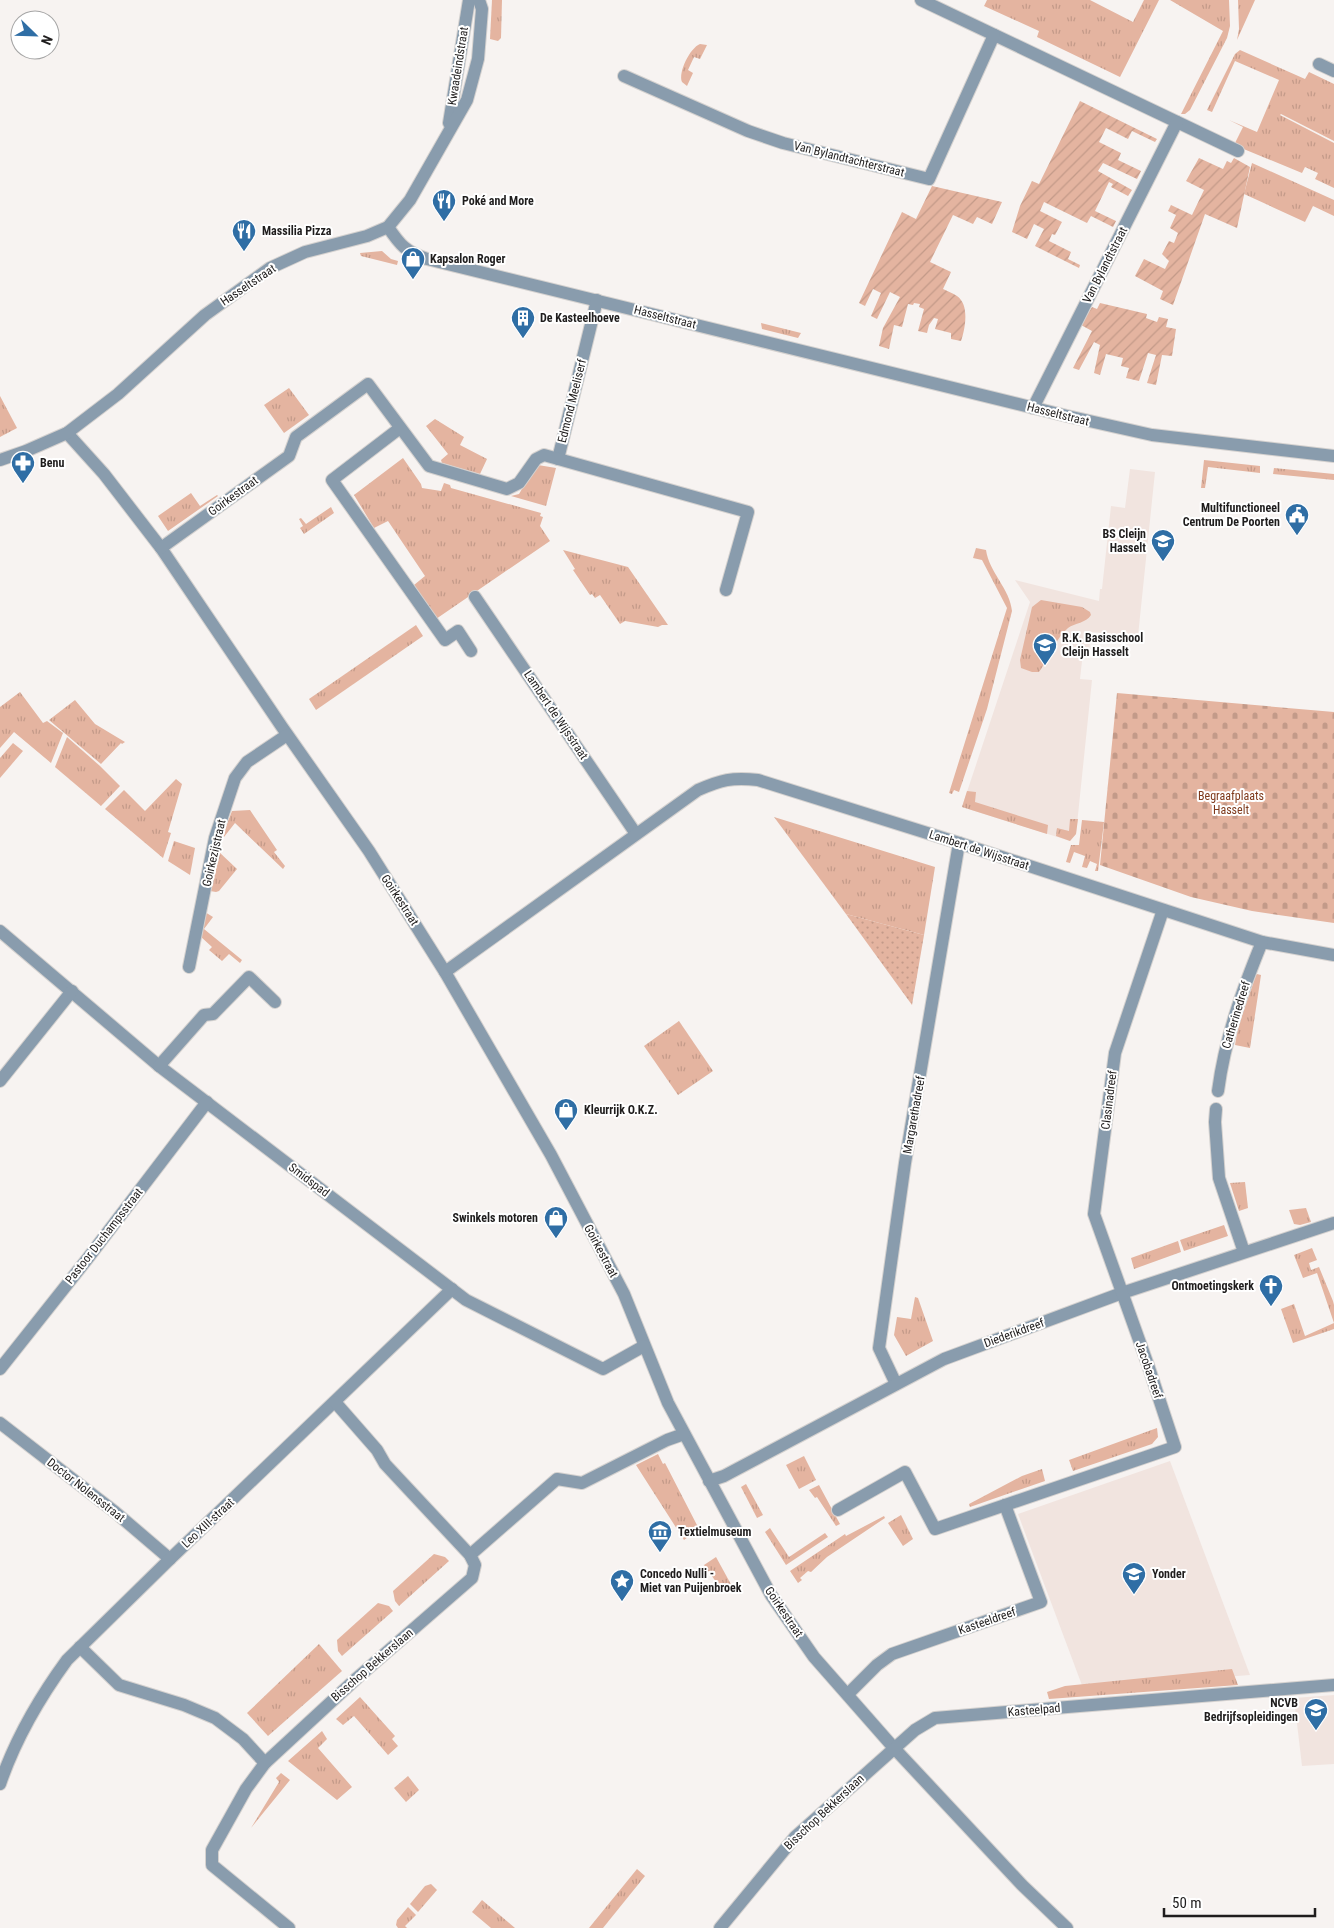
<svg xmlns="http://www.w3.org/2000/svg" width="1334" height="1928" viewBox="0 0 1334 1928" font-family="'Roboto Condensed',sans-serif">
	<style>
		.built { fill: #f1e4df }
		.grass { fill: url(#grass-tufts) }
		.cemetery { fill: url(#cemetery-stones) }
		.park { fill: url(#park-dots) }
		.garden { fill: url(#garden-furrows) }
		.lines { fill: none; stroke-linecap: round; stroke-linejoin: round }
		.minor-casing { stroke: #d4d1cf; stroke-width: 14 }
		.minor { stroke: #899cad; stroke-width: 12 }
		.labels { text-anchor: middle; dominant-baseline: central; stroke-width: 4; stroke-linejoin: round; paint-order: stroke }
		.street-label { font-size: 12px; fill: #1f1d1d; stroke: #fff }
		.poi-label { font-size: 12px; font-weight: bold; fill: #1f1d1d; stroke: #fff; text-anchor: start }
		.park-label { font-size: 12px; fill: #7e391b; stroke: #fff }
	</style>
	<defs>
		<pattern id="grass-tufts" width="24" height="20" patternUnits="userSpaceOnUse" patternTransform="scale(1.25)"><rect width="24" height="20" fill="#e4b4a0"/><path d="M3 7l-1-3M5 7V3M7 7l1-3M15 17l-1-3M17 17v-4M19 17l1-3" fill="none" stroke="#c39a89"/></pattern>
		<pattern id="cemetery-stones" width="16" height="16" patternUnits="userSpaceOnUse" patternTransform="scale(1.25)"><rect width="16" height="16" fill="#e4b4a0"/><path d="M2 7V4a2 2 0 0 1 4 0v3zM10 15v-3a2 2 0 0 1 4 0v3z" fill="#c39a89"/></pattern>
		<pattern id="park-dots" width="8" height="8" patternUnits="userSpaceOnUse" patternTransform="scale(1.25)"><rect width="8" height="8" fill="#e4b4a0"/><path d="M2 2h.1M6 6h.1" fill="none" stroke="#c39a89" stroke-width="1.8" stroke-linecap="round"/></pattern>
		<pattern id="garden-furrows" width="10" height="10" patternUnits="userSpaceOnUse" patternTransform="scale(1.25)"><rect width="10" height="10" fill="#e4b4a0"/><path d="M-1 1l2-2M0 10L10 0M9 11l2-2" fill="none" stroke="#c39a89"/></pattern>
	</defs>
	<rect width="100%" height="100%" fill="#f7f3f1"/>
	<g class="built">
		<polygon points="1130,469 1155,472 1138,636 1091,632 1089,653 1083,652 1080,679 1092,680 1076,834 1070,841 962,807 1030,602 1015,580 1099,601 1100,589 1102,589 1111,506 1125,508"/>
		<polygon points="1170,1461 1250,1675 1083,1688 1018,1514"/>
		<polygon points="1334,1695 1334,1764 1302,1766 1294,1698"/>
	</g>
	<g class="grass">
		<polygon points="492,0 502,0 501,38 498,41 490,39"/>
		<polygon points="987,0 1090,0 1133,22 1144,0 1159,0 1120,77 1037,37 1039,31 984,6"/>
		<polygon points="1170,0 1229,0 1230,26 1227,38 1190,110 1185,114 1181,114 1223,31"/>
		<polygon points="1238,0 1255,0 1237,40 1239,29"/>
		<path d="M700,44L707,45L700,59L694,57L688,70L693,73L687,86L682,82C678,72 690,48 700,44Z"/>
		<polygon points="1240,50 1305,79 1309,72 1334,84 1334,141 1281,114 1280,115 1334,143 1334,188 1315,179 1318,173 1305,167 1302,173 1234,145 1243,127 1229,120 1257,132 1279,80 1235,61 1212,112 1207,110 1235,54"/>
		<polygon points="1252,163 1334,200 1334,216 1313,206 1305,222 1244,194"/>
		<polygon points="382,251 391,259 398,261 397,265 361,256 360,253"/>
		<polygon points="761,323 801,333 798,338 762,329"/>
		<polygon points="289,388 309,415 284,433 264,405"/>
		<polygon points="0,396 17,428 0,437"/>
		<polygon points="435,419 464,437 460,445 487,459 480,474 442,463 441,460 448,454 426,426"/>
		<polygon points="403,458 421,484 422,488 441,491 444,483 450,485 451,488 541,513 540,516 543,517 540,526 550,541 436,619 414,585 425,576 388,521 374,528 354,495"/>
		<polygon points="1204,460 1260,466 1260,473 1208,467 1205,488 1201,488"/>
		<polygon points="538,465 556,468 546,506 511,496 519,494 534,469"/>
		<polygon points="1274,468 1334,474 1334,480 1273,474"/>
		<polygon points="191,493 200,506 217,495 218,496 168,531 158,516"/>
		<polygon points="331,507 334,513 304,534 300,528 303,526 299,519 301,518 306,524"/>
		<path d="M976,548L986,550C989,572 1010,589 1012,611L987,709L959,792L954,790L952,794L949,793L1007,608L982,560L973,558Z"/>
		<polygon points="563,550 628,567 668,625 662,625 658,627 625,621 620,624 600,595 595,598 592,594 590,595 573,570 575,569"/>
		<path d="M1041,600L1082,607L1090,612L1091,615C1086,623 1075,623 1068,628C1055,639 1049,659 1039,672H1032L1021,668L1020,660L1032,607Z"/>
		<polygon points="416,625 423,636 316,710 309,699"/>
		<polygon points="20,692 43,723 47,721 63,733 51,763 14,732 0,748 0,707"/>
		<polygon points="75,700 95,724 125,742 122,744 121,743 101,764 49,720"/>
		<polygon points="67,737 100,766 120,786 101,806 55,767"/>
		<polygon points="13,743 23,751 0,778 0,758"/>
		<polygon points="176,779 182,784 168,832 171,833 163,858 105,809 124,790 145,811"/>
		<polygon points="967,791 976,792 975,802 1048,825 1047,834 962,807"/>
		<polygon points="250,810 277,850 274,852 285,866 283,869 235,823 224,837 222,837 232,811"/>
		<polygon points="774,817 935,867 924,935 846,914"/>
		<polygon points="1070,819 1078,819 1076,834 1070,841 1056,836 1057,828 1069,831"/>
		<polygon points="1082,820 1104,822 1098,871 1095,871 1097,864 1090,861 1087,868 1082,867 1085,856 1074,852 1070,863 1066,862 1071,845 1079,845"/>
		<polygon points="174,841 195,848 190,875 168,861"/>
		<polygon points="218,851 237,869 219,891 216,892 210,891"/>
		<polygon points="205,912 213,917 204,929 242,960 240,963 229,954 222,961 209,950 212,947 200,936"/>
		<polygon points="1257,974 1261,975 1250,1048 1235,1045 1238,1027 1256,975"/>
		<polygon points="679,1021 713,1071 678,1095 644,1046"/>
		<polygon points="1245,1182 1248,1208 1239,1211 1230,1183"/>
		<polygon points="1306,1208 1311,1222 1300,1225 1294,1224 1289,1210"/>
		<polygon points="1224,1225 1228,1236 1184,1251 1180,1240"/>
		<polygon points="1178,1241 1181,1252 1134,1269 1131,1258"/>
		<polygon points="1312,1248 1317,1260 1309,1263 1311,1270 1319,1267 1333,1301 1334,1305 1334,1329 1293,1343 1281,1309 1294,1304 1305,1336 1334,1323 1317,1273 1303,1278 1294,1255"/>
		<polygon points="915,1297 918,1298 933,1341 906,1356 894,1335 897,1317 911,1319"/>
		<polygon points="1157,1428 1158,1437 1152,1444 1073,1471 1069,1460"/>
		<polygon points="658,1454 663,1464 665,1463 699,1529 684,1540 636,1465"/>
		<polygon points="804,1456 816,1480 799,1489 786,1465"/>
		<polygon points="1042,1469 1045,1481 970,1507 969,1504 1022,1476"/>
		<polygon points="746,1484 763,1515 757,1518 741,1487"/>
		<polygon points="819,1485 840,1524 836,1526 817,1497 815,1498 809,1490"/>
		<polygon points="901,1515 913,1539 903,1546 888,1523"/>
		<polygon points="884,1516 885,1518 827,1557 811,1572 808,1571 800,1578 802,1580 798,1583 790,1571 845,1534 846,1536"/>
		<polygon points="770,1528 789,1557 825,1533 828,1537 786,1565 765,1532"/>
		<polygon points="434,1554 445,1557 449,1561 399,1606 395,1601 393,1591"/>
		<polygon points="716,1557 733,1588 724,1593 704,1565"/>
		<polygon points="378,1603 389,1606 393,1611 342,1656 338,1651 337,1640"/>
		<polygon points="319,1644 342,1671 268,1736 247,1713"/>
		<polygon points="1232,1669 1238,1685 1049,1699 1047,1692 1065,1686"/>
		<polygon points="360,1697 395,1736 392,1739 398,1746 388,1755 354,1716 343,1725 336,1719"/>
		<polygon points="322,1731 327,1739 318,1748 352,1787 337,1800 288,1761"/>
		<polygon points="281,1773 290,1780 251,1828 279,1782 276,1778"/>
		<polygon points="408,1776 419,1790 406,1802 394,1788"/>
		<polygon points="637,1869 645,1876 603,1928 589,1928"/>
		<polygon points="431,1884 437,1890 418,1912 410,1904 425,1886"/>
		<polygon points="482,1900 515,1928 491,1928 472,1912"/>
		<polygon points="408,1907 416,1915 405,1926 407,1928 398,1928 396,1925 397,1920"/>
	</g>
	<polygon class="cemetery" points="1117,693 1334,712 1334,923 1252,911 1191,897 1100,865"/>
	<polygon class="park" points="846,914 924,935 912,1005"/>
	<g class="garden">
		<polygon points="1080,101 1157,139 1155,142 1132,131 1128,139 1106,128 1099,142 1121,153 1118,160 1141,171 1137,179 1103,163 1098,171 1132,190 1128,196 1111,187 1113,184 1109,182 1095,211 1116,221 1113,227 1091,216 1087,223 1044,202 1040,211 1062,222 1055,235 1052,234 1049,241 1071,252 1068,259 1080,265 1079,268 1035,246 1044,229 1034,224 1027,239 1012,232 1020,206 1032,181 1039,184"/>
		<polygon points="1199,158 1223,169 1227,161 1231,163 1234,158 1250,167 1237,228 1205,214 1173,305 1160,299 1163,291 1135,276 1144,259 1165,269 1169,261 1162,254 1169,241 1174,243 1178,233 1170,228 1176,215 1168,211 1171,205 1192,215 1204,190 1186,181"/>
		<path d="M932,186L1002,202L992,224L977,217L973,224L953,215L930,262L951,272L943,289C947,291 953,293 957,296C970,305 965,329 961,341L951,339V333L935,329L938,319L934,318L929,325L927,333L918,331L924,309L919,307L920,304L914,303L913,305L908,304L902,327L894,325L889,349L879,346L883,328L900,297L890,292L877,319L871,316L881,293L873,289L865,306L859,303L902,212L916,219Z"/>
		<polygon points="1100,303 1147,314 1146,318 1157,322 1159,317 1168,319 1166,327 1176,329 1172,356 1162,355 1156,385 1147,383 1156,355 1148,353 1139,381 1126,378 1129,368 1121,366 1123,358 1106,354 1100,375 1094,373 1100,345 1094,342 1079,370 1073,368 1092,331 1081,325 1092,307 1097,309"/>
	</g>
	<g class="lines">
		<g class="minor-casing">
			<g id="minor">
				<polyline points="921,0 1238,151"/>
				<polyline points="1319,64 1334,71"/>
				<polyline points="624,76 748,131 783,143 929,179 994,35"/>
				<polyline points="449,123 469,0"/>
				<path d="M388,227C400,245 406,252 427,259L1067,416L1152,435L1334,456"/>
				<polyline points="1033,408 1177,122"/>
				<polyline points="400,428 332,480 445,640 458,631 471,651"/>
				<polyline points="67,433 104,474 161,548 282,727 369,851 445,972 551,1155 624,1294 668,1403 771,1595 814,1657 894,1748 1022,1885 1067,1928"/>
				<polyline points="558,459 597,300"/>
				<polyline points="0,460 26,451 67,433 118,394 205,315 270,268 305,252 367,236 388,227 410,200 467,100 478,59 482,9 479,0"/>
				<polyline points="161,548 289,456 296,437 368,384 429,466 507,489 519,483 536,459 544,455 748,512 726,590"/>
				<polyline points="475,597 636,834"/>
				<polyline points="0,931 159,1066 466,1300 603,1369 644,1346"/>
				<polyline points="189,967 215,838 235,778 247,762 287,735"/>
				<path d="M445,972L698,790C721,780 732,777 758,780L959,843L1262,942L1334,955"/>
				<polyline points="159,1066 204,1015 213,1014 249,977 275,1002"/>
				<polyline points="0,1081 72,991"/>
				<path d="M1218,1091C1225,1038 1242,991 1262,942"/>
				<polyline points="1216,1109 1215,1122 1219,1178 1244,1252"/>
				<polyline points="0,1369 88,1258 207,1102"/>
				<polyline points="896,1384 879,1348 905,1163 959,843"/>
				<polyline points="0,1423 115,1512 170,1559"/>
				<polyline points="709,1481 724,1476 944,1359 1122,1293 1334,1223"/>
				<polyline points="838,1510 905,1472 935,1529 1175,1447 1148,1365 1094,1214 1115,1053 1163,910"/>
				<polyline points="470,1555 557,1479 582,1483 667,1440 684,1434"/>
				<polyline points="80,1647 119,1685 184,1705 215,1718 243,1739 265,1763"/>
				<polyline points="848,1694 877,1665 892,1654 1041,1602 1005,1505"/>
				<path d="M0,1784C15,1740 40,1697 67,1660L170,1559L452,1289"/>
				<polyline points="289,1928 212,1865 212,1850 246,1789 265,1763 357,1678 472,1578 475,1565 470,1555 385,1464 377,1450 335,1402"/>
				<polyline points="720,1928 795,1837 915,1730 935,1718 1334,1685"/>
			</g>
		</g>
		<use href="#minor" class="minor"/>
	</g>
	<defs>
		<g id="restaurant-pin" transform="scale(1.25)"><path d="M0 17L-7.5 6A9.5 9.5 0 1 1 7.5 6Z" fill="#2f6ea5" stroke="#fff"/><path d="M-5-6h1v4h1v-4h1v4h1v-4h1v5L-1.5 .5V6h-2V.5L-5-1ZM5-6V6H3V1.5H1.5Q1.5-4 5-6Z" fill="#fff"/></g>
		<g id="shop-pin" transform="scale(1.25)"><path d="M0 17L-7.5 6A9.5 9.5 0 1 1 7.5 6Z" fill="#2f6ea5" stroke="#fff"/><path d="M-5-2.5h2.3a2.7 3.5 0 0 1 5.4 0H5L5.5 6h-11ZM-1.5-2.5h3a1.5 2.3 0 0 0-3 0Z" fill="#fff"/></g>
		<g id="building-pin" transform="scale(1.25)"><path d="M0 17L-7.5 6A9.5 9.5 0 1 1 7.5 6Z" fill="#2f6ea5" stroke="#fff"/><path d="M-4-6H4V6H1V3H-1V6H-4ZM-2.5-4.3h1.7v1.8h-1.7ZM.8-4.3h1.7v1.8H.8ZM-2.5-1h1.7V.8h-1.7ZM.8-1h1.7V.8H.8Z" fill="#fff"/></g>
		<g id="pharmacy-pin" transform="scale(1.25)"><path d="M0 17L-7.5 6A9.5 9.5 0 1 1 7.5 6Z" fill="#2f6ea5" stroke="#fff"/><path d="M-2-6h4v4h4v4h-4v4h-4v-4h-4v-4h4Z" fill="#fff"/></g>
		<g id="civic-pin" transform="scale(1.25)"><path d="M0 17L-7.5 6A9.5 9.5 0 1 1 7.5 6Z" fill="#2f6ea5" stroke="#fff"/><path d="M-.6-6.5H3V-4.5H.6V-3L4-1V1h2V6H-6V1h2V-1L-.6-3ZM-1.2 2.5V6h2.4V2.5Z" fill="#fff"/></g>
		<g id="school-pin" transform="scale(1.25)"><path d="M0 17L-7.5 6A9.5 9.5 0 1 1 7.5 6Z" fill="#2f6ea5" stroke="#fff"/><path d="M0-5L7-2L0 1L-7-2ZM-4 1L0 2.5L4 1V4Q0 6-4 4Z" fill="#fff"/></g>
		<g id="church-pin" transform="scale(1.25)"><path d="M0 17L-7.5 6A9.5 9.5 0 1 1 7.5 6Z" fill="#2f6ea5" stroke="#fff"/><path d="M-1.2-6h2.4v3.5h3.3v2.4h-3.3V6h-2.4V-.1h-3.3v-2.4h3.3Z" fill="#fff"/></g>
		<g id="museum-pin" transform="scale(1.25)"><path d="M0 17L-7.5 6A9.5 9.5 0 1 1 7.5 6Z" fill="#2f6ea5" stroke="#fff"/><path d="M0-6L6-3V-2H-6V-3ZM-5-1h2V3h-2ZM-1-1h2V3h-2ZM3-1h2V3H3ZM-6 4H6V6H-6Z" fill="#fff"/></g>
		<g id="university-pin" transform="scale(1.25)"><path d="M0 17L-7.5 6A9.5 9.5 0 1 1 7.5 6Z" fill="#2f6ea5" stroke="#fff"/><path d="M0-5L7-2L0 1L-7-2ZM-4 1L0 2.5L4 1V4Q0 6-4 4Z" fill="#fff"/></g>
		<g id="sight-pin" transform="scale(1.25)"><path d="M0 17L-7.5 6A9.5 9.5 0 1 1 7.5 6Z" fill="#2f6ea5" stroke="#fff"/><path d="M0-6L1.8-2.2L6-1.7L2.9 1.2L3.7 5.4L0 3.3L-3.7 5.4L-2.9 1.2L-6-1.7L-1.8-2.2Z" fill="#fff"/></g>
	</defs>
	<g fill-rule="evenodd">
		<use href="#restaurant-pin" x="444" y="201"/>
		<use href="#restaurant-pin" x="244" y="231"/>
		<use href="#shop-pin" x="413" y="259"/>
		<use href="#building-pin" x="523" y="318"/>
		<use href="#pharmacy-pin" x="23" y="463"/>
		<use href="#civic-pin" x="1297" y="515"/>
		<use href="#school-pin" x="1163" y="541"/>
		<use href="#school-pin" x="1045" y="645"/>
		<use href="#shop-pin" x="566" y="1110"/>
		<use href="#shop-pin" x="556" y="1218"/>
		<use href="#church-pin" x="1271" y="1286"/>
		<use href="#museum-pin" x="660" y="1532"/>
		<use href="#university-pin" x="1134" y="1574"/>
		<use href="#sight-pin" x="622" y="1581"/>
		<use href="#university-pin" x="1316" y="1710"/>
	</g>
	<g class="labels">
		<g class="street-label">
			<text transform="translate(458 66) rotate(-81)">Kwaadeindstraat</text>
			<text transform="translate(849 159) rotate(14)">Van Bylandtachterstraat</text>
			<text transform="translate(1105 265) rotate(-63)">Van Bylandtstraat</text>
			<text transform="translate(248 285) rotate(-34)">Hasseltstraat</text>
			<text transform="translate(665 317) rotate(14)">Hasseltstraat</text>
			<text transform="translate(572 401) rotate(-76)">Edmond Meeliserf</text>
			<text transform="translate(1058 414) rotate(14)">Hasseltstraat</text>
			<text transform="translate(233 496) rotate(-36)">Goirkestraat</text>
			<text transform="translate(556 715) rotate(56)">Lambert de Wijsstraat</text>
			<text transform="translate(979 850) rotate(18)">Lambert de Wijsstraat</text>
			<text transform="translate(214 853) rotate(-77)">Goirkezijstraat</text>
			<text transform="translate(400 900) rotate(57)">Goirkestraat</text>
			<text transform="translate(1236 1015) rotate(-73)">Catherinedreef</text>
			<text transform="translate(1109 1100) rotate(-83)">Clasinadreef</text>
			<text transform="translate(914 1115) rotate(-80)">Margarethadreef</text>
			<text transform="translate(309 1180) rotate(37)">Smidspad</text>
			<text transform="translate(104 1236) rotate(-52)">Pastoor Duchampsstraat</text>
			<text transform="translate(601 1251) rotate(62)">Goirkestraat</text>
			<text transform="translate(1014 1333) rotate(-20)">Diederikdreef</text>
			<text transform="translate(1149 1370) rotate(71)">Jacobadreef</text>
			<text transform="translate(86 1490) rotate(38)">Doctor Nolensstraat</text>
			<text transform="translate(208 1523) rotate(-43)">Leo XIII-straat</text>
			<text transform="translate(784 1612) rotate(56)">Goirkestraat</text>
			<text transform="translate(987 1621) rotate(-19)">Kasteeldreef</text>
			<text transform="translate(372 1665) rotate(-41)">Bisschop Bekkerslaan</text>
			<text transform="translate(1034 1710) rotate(-5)">Kasteelpad</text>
			<text transform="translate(824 1812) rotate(-43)">Bisschop Bekkerslaan</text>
		</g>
		<g class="poi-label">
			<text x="462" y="201">Poké and More</text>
			<text x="262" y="231">Massilia Pizza</text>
			<text x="430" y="259">Kapsalon Roger</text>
			<text x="540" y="318">De Kasteelhoeve</text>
			<text x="40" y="463">Benu</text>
			<text x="1280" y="508" text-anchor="end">Multifunctioneel<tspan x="1280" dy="14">Centrum De Poorten</tspan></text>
			<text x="1146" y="534" text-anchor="end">BS Cleijn<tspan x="1146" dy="14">Hasselt</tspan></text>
			<text x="1062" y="638">R.K. Basisschool<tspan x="1062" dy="14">Cleijn Hasselt</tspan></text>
			<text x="584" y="1110">Kleurrijk O.K.Z.</text>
			<text x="538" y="1218" text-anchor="end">Swinkels motoren</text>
			<text x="1254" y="1286" text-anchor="end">Ontmoetingskerk</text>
			<text x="678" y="1532">Textielmuseum</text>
			<text x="640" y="1574">Concedo Nulli -<tspan x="640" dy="14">Miet van Puijenbroek</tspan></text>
			<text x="1152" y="1574">Yonder</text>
			<text x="1298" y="1703" text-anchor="end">NCVB<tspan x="1298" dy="14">Bedrijfsopleidingen</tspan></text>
		</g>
		<g class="park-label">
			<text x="1231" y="796">Begraafplaats<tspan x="1231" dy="14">Hasselt</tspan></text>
		</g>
	</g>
	<g transform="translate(35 35) rotate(113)"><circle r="24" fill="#ffffff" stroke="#a5a5a5"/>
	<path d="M0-4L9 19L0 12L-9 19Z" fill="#2f6ea5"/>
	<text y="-8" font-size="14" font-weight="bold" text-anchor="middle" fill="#1f1d1d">N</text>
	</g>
	<path d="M1164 1908v8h151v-8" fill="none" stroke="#1f1d1d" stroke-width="2.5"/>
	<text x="1172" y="1908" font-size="15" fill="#1f1d1d" stroke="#ffffff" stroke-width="4" paint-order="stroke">50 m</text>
</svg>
